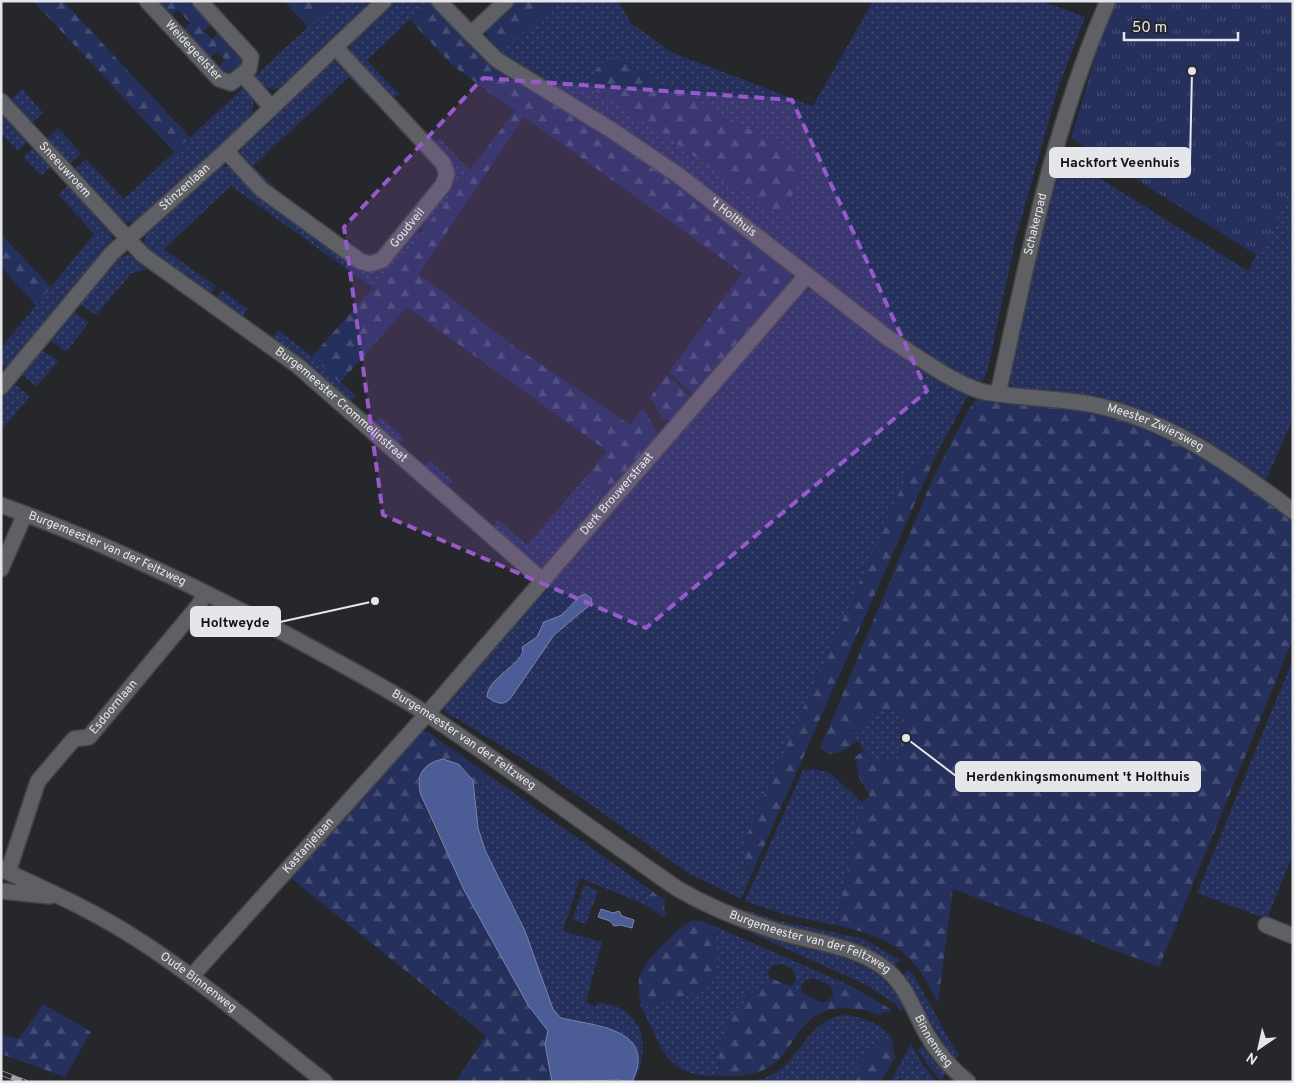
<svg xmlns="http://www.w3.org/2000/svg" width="1294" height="1083" viewBox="0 0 1294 1083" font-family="Overpass,sans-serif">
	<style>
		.grass { fill: url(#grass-dots); fill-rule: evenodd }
		.forest { fill: url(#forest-firs) }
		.park { fill: url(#park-tufts) }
		.water { fill: #4c5c96; stroke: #7a85af }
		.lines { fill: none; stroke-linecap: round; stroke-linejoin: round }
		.street-casing { stroke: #424346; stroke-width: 18 }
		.secondary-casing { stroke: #424346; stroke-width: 18 }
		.street { stroke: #5e6065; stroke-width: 15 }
		.secondary { stroke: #5e6065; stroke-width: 15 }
		.rail-casing { stroke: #9fa0a4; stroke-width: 5.5 }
		.rail { stroke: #25272b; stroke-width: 4; stroke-dasharray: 11; stroke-linecap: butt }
		.marked { fill: #965aca; fill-opacity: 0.2; stroke: #965aca; stroke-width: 4; stroke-dasharray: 10 6; stroke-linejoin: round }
		.labels { text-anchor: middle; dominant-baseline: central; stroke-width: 4; stroke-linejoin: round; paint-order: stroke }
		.street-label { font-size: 12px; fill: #e5e6e9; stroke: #25272b }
		.leader { fill: none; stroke: #e5e6e9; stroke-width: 2 }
		.callout-dot { fill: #e5e6e9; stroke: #25272b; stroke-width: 2 }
		.callout { fill: #e5e6e9; stroke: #e5e6e9; stroke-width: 2 }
		.callout-label { font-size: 14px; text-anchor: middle; font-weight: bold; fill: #111 }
	</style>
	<defs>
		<pattern id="grass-dots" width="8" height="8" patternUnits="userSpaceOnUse" patternTransform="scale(1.25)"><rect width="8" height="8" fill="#25305c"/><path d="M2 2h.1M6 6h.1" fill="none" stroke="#444e73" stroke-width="1.8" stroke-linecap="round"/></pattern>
		<pattern id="forest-firs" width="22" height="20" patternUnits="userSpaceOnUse" patternTransform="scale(1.25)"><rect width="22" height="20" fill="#25305c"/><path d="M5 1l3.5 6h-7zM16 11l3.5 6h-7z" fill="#444e73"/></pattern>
		<pattern id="park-tufts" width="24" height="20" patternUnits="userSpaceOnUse" patternTransform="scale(1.25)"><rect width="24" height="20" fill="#25305c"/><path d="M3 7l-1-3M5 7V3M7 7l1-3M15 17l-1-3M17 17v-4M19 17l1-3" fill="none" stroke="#444e73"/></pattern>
	</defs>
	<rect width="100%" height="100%" fill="#25272b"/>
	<g class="grass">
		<path d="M336,1H374L285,85C272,93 264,87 254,77Z"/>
		<polygon points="393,1 430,1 367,60 399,94 391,100 349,53 350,42"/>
		<polygon points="556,1 618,1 632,24 673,53 813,106 873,1 1042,1 1085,17 1058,88 1016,238 987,372 980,386 949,369 892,332 499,55"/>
		<polygon points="337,61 369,92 366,95 349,77 253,166 275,187 273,191 240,156 242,144 329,62"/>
		<path d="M243,88C255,95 257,108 248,119L136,222H125L117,218L74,170L86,159L124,199Z"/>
		<polygon points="22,89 43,113 31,124 9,101"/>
		<polygon points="3,111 29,140 18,151 1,134"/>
		<polygon points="58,128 81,153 69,165 46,140"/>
		<polygon points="439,138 469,170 424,230 417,226 448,188 433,144"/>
		<polygon points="35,146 53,165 41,176 23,157"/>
		<polygon points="1061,154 1248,271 1293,182 1293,419 1264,484 1013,390 1007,378 1023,304"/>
		<polygon points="220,166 231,167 363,268 415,229 421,233 395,267 373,288 231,186 164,249 216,286 209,296 147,249 144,240 148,230"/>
		<polygon points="70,184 112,230 112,242 12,364 1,368 1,348 94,234 58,194"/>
		<polygon points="128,255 137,257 149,266 146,270 132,273 96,315 79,304 116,258"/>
		<path d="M810,289L816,290L970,392L937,453L925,456L744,862L750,878L741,899L688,873L543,771L444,711L446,704L797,297ZM585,594L591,604L554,635L510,699L499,704L487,697C488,672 521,671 524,644L537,637L544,622L562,615L580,596Z"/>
		<polygon points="222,290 248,309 241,318 215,300"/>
		<polygon points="73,311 89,323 66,352 49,339"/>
		<polygon points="278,330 312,356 356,396 349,404 271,339"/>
		<polygon points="41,349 58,361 37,387 21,374"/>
		<polygon points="13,383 30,396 1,431 1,397"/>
		<polygon points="380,417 404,438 397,446 373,425"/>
		<polygon points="429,460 453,481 446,489 422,468"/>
		<polygon points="584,479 607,497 544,570 529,562 491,528 498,520 527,545"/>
		<polygon points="1293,659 1293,854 1267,919 1197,893"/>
		<polygon points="879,710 903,712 900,762 873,761 851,734"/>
		<polygon points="814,769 830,773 862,802 836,925 786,915 745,901 803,770"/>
		<path d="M489,775L652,891L646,905L580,878L563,931L602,942L586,1002L596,1006L598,1002C607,1005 619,1006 627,1013C649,1028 645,1061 634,1082H632L636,1074L605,1027L560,1018L553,1009L525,931L485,850L478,828L475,791Z"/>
		<polygon points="584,885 598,891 586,924 572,920"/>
		<polygon points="746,910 779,921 864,939 900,960 894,967 745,915"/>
		<path d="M705,922L853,987C846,987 839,987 832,985C820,983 815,973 802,983L801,991L791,986L796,980L793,970L783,964L773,965L768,972L770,978L747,997L718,1064L721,1076C664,1078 664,1048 641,1007L679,998L698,990L714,934Z"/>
		<path d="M747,931C785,944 843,951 875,973C888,981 897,995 905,1008L900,1011L896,1004L864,984Z"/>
		<path d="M909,969C928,996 940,1027 959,1055L955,1059C934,1033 922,1002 902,975Z"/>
		<path d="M846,1015C862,1017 885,1025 892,1040C871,1042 859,1066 849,1082H751C759,1080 767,1078 773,1074C804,1056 805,1021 846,1015Z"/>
		<polygon points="911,1044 923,1065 937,1082 905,1082 900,1078 898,1082 890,1082"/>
		<polygon points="924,1045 945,1073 942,1082 926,1063 918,1050"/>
	</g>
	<g class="forest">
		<polygon points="33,1 63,1 190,137 174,152"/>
		<polygon points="155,1 192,1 212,23 204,31 212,39 220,31 244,57 244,65 228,78 217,68 225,60 217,52 208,59 182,31 190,23 178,10 170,17"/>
		<polygon points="284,1 335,1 335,2 308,27"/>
		<polygon points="430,1 495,67 642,156 789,270 792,279 791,285 695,396 669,372 742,273 524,117 419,274 514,346 630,425 642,409 645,411 659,437 607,497 584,479 607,451 407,307 340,383 312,356 373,288 395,267 515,111 453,66 410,20"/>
		<polygon points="515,1 556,1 499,55 487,41 487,29"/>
		<path d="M618,58L795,154L801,167L789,206L782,214L770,211L660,132L598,92L593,86L591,77C599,65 603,59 618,58Z"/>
		<polygon points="1,234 51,287 36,305 1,267"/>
		<polygon points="667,375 693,399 671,421 662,418 653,401 649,399"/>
		<path d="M978,395L1115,413L1189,446L1293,517V639L1159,967L953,889L938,1003C913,950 892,938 836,925L862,802L870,796L859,778L855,757L864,750L873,761L900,762L903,713L879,710L851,733L857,741L842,752L828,754L820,748L933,478L964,418Z"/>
		<path d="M937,453L750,878C744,862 742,851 747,835L908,473L925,456Z"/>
		<path d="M422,731L428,732L489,775L475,791C473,775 451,750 433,762C427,766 422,775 418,781C425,819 452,861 470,896C495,942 516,990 548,1031L545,1044L552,1082H455L486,1036L291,878Z"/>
		<polygon points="652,891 665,900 664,908 666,914 663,917 646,905"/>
		<path d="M693,920L705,922C723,945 725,975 697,991C681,1000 659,1002 641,1007C640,998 638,988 639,979C642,962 678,928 693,920Z"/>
		<path d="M770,978L791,986L820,1002H826L834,996L830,985L853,987L890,1009L893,1012H886L881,1015C849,1005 821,1002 799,1032C791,1043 784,1056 772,1065C757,1076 739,1076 721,1076C711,1037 741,1000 770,978Z"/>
		<polygon points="43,1004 91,1032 65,1077 1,1054 1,1034 19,1039"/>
		<path d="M892,1040L895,1057L881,1082H849C860,1064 869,1042 892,1040Z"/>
	</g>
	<polygon class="park" points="1112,1 1293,1 1293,184 1259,257 1071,138"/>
	<g class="water">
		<path d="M585,594L592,599L591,604L554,635L510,699C502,707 495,702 487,697C488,678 514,670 523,652L522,647L537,637L544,622L562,615L580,596Z"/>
		<path d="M443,759L458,764L473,780L478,828L485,850L525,931L553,1009L561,1018C596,1026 658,1029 632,1082L617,1080L552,1082L545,1044L548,1031L528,1005L464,890L421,795C415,776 423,763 443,759Z"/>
		<polygon points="601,909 613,913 619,911 622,916 634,920 632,928 620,925 614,926 610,921 598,917"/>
	</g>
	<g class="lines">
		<g class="street-casing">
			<g id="street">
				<path id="s1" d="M147,1L219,79L231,83L249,69L251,57L200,1"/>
				<polyline points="439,1 471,34 506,1"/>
				<path id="s2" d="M471,34L497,60L610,129L678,175L888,338C916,355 952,383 984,392C1019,398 1055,398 1090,404C1168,419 1230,464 1293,511"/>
				<polyline points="243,75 271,107"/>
				<path id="s3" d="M1,101L143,255L298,366L543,581"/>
				<path id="s4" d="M226,151L261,189L360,261L370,264L382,260L443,185L447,174L443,163L335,47"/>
				<path id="s5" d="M1,387L112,253L226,151L384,1"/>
				<path id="s6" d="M998,394C1027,262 1053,125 1108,1"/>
				<polyline points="1,569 25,514"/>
				<path id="s7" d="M1,869C49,891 96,912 140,941C205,983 264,1034 325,1082"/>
				<path id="s8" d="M8,872L38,781L74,739L89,737L199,605L205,593"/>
				<polyline points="1,891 50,896"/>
				<polyline points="1266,925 1293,936"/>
				<path id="s9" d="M191,977L427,714L807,275"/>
			</g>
		</g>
		<g class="secondary-casing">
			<g id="secondary">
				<path id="s10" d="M1,505C103,542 202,589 297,640C341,664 385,687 427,714C512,770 594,831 678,889C709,907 741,920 776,931C811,942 853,945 883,967C906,984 913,1009 926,1033C937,1052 951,1069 968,1082"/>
			</g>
		</g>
		<use href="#street" class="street"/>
		<use href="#secondary" class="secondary"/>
		<g class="rail-casing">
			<polyline id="rail" points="1,1073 25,1082"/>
		</g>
		<use href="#rail" class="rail"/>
	</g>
	<path class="marked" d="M483,78L792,100L927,391L646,628L383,515L344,227Z"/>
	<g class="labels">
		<g class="street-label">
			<text stroke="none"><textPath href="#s1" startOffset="68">Weidegeelster</textPath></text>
			<text stroke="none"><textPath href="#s3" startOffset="94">Sneeuwroem</textPath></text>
			<text stroke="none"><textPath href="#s5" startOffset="272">Stinzenlaan</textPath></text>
			<text stroke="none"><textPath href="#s2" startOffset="321">'t Holthuis</textPath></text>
			<text stroke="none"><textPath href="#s6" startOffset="174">Schakerpad</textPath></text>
			<text stroke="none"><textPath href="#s4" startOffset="238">Goudveil</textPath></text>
			<text stroke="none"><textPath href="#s3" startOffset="458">Burgemeester Crommelinstraat</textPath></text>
			<text stroke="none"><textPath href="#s2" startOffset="804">Meester Zwiersweg</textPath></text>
			<text stroke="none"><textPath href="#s9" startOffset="644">Derk Brouwerstraat</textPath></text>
			<text stroke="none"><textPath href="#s10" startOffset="115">Burgemeester van der Feltzweg</textPath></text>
			<text stroke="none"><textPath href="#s8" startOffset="205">Esdoornlaan</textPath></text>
			<text stroke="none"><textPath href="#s10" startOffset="520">Burgemeester van der Feltzweg</textPath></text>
			<text stroke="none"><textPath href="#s9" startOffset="176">Kastanjelaan</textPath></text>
			<text stroke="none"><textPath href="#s10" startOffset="924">Burgemeester van der Feltzweg</textPath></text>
			<text stroke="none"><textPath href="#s7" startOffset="228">Oude Binnenweg</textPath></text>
			<text stroke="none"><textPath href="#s10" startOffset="1092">Binnenweg</textPath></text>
		</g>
	</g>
	<path class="leader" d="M1192 71L1190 162M375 601L280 622M906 738L956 776"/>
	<g class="callout-dot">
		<circle cx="1192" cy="71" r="5"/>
		<circle cx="375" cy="601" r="5"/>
		<circle cx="906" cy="738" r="5"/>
	</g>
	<g class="callout">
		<rect x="1050" y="148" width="140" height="29" rx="5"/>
		<rect x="191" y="607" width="89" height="29" rx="5"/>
		<rect x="956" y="762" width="244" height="29" rx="5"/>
	</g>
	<g class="callout-label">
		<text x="1120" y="167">Hackfort Veenhuis</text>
		<text x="235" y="627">Holtweyde</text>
		<text x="1078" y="781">Herdenkingsmonument 't Holthuis</text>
	</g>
	<rect width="1294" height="1083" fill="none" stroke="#e5e6e9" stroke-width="5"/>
	<g transform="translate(1259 1048) rotate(214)" stroke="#25272b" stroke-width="4" paint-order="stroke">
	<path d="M0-4L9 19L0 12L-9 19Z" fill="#e5e6e9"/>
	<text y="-8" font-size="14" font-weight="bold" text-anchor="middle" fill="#e5e6e9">N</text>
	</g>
	<path d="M1124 32v8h114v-8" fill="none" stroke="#e5e6e9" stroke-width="2.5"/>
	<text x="1132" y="32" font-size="15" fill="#e5e6e9" stroke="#25272b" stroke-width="4" paint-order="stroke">50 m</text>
</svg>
